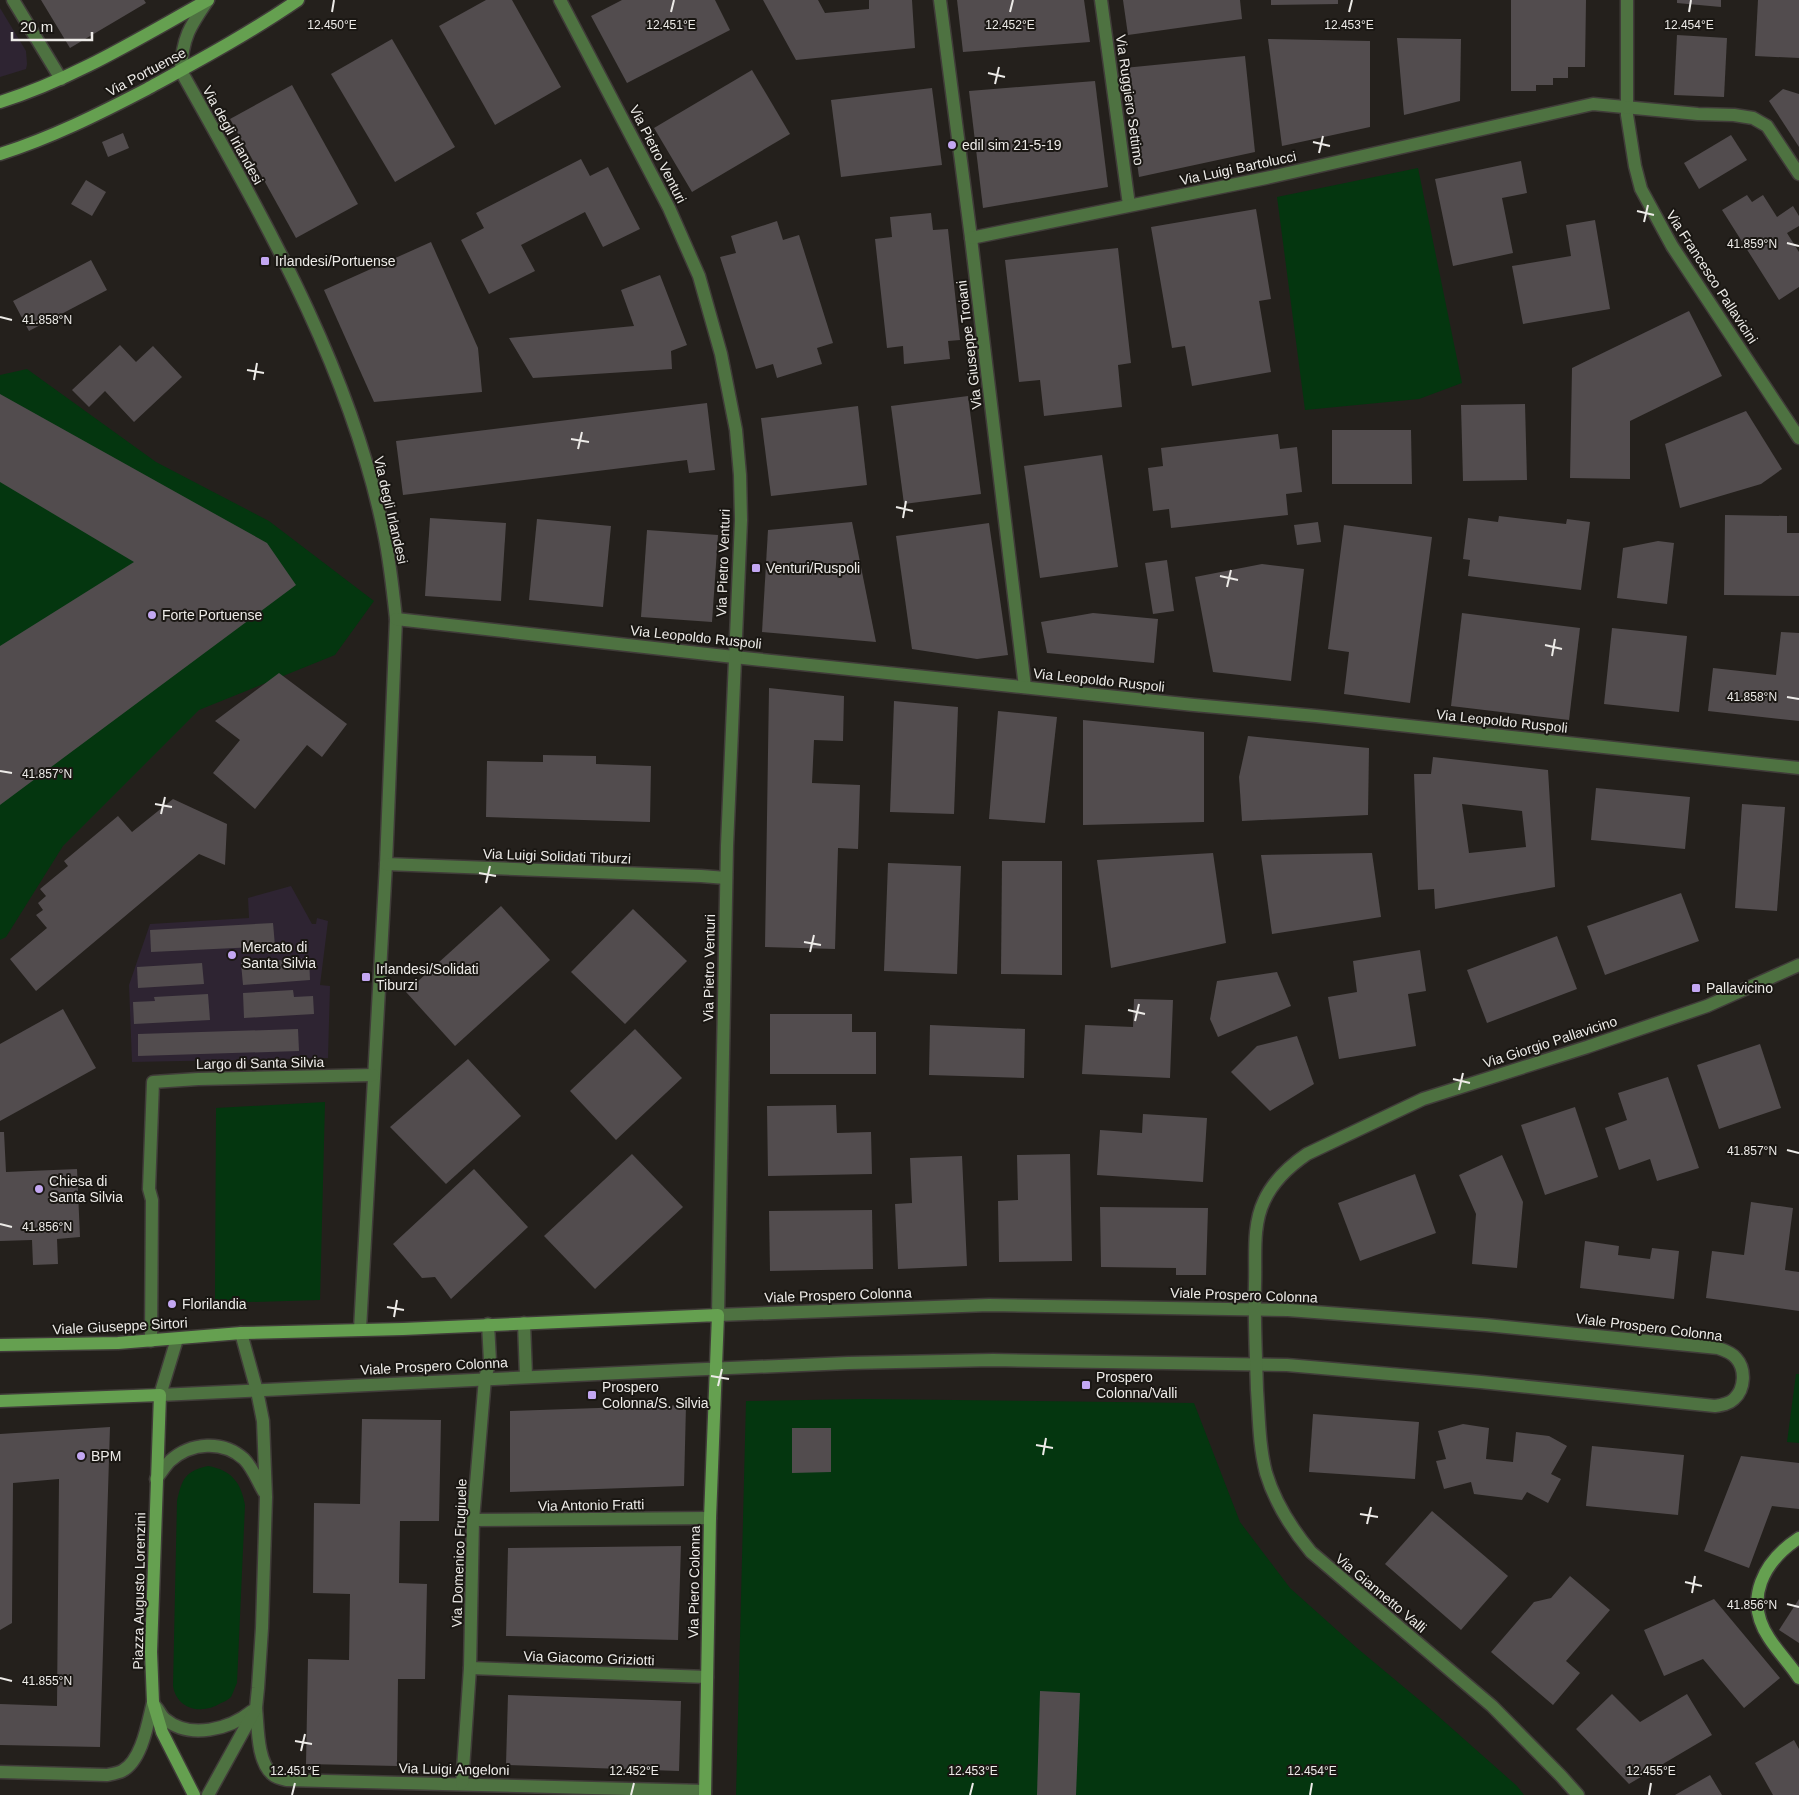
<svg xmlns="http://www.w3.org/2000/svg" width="1799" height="1795" viewBox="0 0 1799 1795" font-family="Helvetica,sans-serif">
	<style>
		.commercial { fill: #2e2432 }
		.green { fill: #04360f }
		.building { fill: #524c4e; fill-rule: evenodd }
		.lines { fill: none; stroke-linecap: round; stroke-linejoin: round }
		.street-casing { stroke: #403c39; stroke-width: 15 }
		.secondary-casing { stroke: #403c39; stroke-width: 15 }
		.street { stroke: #4e7241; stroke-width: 12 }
		.secondary { stroke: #65a050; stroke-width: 12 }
		.ticks { fill: none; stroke: #edebe8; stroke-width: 2 }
		.poi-dot { fill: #c3a7f2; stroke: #1a1713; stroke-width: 2 }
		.labels { text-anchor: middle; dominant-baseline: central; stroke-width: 4; stroke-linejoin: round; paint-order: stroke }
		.street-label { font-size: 14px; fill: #edebe8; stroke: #1a1713 }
		.poi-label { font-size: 14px; fill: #edebe8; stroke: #1a1713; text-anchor: start }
		.ticks-label { font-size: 12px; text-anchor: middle; fill: #edebe8; stroke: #1a1713; stroke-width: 4; stroke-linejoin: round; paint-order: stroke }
	</style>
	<rect width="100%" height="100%" fill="#24201c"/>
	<g class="commercial">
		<polygon points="0,8 26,51 27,64 26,69 0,77"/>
		<polygon points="291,886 312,924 316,924 317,918 328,921 320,985 330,986 328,1058 132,1062 129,985 150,924 249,918 248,898"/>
	</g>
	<g class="green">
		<polygon points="1418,168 1462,383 1419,399 1305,410 1277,197"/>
		<polygon points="27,369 156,462 269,521 374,601 335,655 199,710 63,846 6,937 0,940 0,375"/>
		<polygon points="325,1102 320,1300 215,1303 216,1108"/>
		<polygon points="1796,1374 1799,1374 1799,1443 1787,1442"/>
		<polygon points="865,1399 1194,1403 1240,1522 1290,1588 1357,1648 1429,1708 1517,1786 1524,1795 736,1795 746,1401"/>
		<path d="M208,1466C231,1470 241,1482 245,1505L237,1683C235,1687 233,1693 231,1697C228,1700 224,1702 221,1703C202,1715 177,1710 173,1686L177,1501C182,1479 185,1471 208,1466Z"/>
	</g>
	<g class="building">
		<polygon points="41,0 144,0 146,3 70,48"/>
		<polygon points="486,0 512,0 561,87 495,125 439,26"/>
		<polygon points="622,0 715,0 730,30 627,83 591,16"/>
		<polygon points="763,0 818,0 825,13 869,9 869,0 912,0 915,48 796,60"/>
		<polygon points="957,0 1084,0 1090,42 963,52"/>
		<polygon points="1123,0 1240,0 1242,19 1128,35"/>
		<polygon points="1271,0 1338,0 1338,4 1271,5"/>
		<polygon points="1511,0 1586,0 1585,67 1568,67 1568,78 1553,78 1553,85 1536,85 1536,91 1511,91"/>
		<polygon points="1677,0 1721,0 1721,7 1677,3"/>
		<polygon points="1758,0 1799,0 1799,58 1755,56"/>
		<polygon points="1677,35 1727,38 1724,97 1674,95"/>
		<polygon points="1397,38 1461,39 1460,101 1404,115"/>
		<polygon points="392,39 455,147 395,182 331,74"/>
		<polygon points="1268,39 1370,41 1370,127 1282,146"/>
		<polygon points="1245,56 1255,152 1139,177 1124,68"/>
		<polygon points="752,70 790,134 692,192 654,128"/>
		<polygon points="1095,81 1108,187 983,208 969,91"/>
		<polygon points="292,85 358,204 296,238 230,119"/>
		<polygon points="932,88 942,165 841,177 831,100"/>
		<polygon points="1783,89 1799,94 1799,147 1769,101"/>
		<polygon points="123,133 129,148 108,157 102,142"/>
		<polygon points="1731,135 1747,160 1699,189 1684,163"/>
		<polygon points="581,159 590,176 608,167 640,229 603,247 585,212 521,245 535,271 489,294 461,240 484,228 476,213"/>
		<polygon points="1521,161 1527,193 1502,198 1513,253 1453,266 1435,179"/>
		<polygon points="86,180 106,192 92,216 71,204"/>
		<polygon points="1747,195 1752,202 1763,195 1777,217 1793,206 1799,216 1799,226 1787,233 1799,252 1799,287 1779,300 1722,210"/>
		<polygon points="1256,209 1271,299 1259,301 1271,372 1192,386 1185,346 1172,348 1151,227"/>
		<polygon points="931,213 933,230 948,229 960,340 948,341 950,359 904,364 903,346 887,348 875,239 892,237 890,217"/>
		<polygon points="1595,220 1610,309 1523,324 1512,266 1571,256 1566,225"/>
		<polygon points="777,221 783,240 799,235 833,343 817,348 822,364 777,378 773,364 756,369 720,257 736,253 731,236"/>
		<polygon points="431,242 478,348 482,392 374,402 324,290"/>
		<polygon points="1118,248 1131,363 1118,365 1122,407 1044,416 1040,380 1019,382 1005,260"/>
		<polygon points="91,260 107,290 29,331 13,301"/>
		<polygon points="660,275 687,345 671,351 672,369 533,378 509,338 634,326 621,290"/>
		<polygon points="1689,311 1722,376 1630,421 1630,479 1570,478 1572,368"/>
		<polygon points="120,345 136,362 153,346 182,377 134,422 105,391 89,407 72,390"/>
		<polygon points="0,394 267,543 296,585 0,805 0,646 134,562 0,482"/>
		<polygon points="968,396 981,494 904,504 891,406"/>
		<polygon points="707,403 715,470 689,473 687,460 403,495 396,441"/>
		<polygon points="1525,404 1527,480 1463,481 1461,405"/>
		<polygon points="858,406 867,485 771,496 761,418"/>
		<polygon points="1746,411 1782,469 1761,484 1680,508 1665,444"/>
		<polygon points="1332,430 1411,430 1412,484 1332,484"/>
		<polygon points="1278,434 1280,449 1297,447 1302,492 1286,494 1288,515 1171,528 1169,509 1153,511 1148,468 1163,466 1161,448"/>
		<polygon points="1102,455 1118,567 1040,578 1024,466"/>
		<polygon points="1725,515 1787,516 1787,533 1799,533 1799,596 1724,595"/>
		<polygon points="1499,516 1566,524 1567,519 1590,522 1581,590 1468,576 1470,560 1463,559 1468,518 1498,522"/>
		<polygon points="430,518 506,523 501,601 425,596"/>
		<polygon points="537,519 611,526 603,607 529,600"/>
		<polygon points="852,522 876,642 762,632 768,530"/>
		<polygon points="1318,522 1321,542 1297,545 1294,525"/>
		<polygon points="989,523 1008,655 977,659 912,649 896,536"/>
		<polygon points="1344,525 1432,537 1410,703 1344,694 1349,652 1328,649"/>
		<polygon points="647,530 718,535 712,622 641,617"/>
		<polygon points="1658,541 1674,543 1667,604 1617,598 1623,548"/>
		<polygon points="1167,560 1174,611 1153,614 1145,563"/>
		<polygon points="1262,564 1304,569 1291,681 1213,672 1195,577"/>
		<polygon points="1093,613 1158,619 1154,663 1047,653 1041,622"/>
		<polygon points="1462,613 1580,628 1569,720 1451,706"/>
		<polygon points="1612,628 1687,636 1679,712 1604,704"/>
		<polygon points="1781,632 1799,633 1799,721 1708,711 1713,668 1776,675"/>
		<polygon points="279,673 347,724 322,757 307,745 255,809 213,773 240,740 215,721"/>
		<polygon points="769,688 844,696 843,741 814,740 812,783 860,785 858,849 838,848 835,949 765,947"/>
		<polygon points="894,701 958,707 954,814 890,812"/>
		<polygon points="998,711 1057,717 1045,823 989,819"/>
		<polygon points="1083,720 1204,732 1204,822 1083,825"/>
		<polygon points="1248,736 1369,748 1368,815 1242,821 1239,777"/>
		<polygon points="543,755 596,756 596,764 651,766 650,822 486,817 487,761 543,762"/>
		<path d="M1433,757L1548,770L1555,887L1435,909L1434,889L1418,890L1414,774H1431ZM1462,804L1522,811L1526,847L1469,853Z"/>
		<polygon points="1596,788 1690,797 1685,849 1591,840"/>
		<polygon points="173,799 227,824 225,865 199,854 36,991 10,959 47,928 36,915 43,910 38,903 46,896 40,889 68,866 64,861 118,816 132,832"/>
		<polygon points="1742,804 1785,807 1777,911 1735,908"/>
		<polygon points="1213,853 1226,943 1111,968 1097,860"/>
		<polygon points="1372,853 1381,917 1272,934 1261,855"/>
		<polygon points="1002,861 1062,861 1062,975 1001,974"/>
		<polygon points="888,863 961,866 957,974 884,971"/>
		<polygon points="1681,893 1699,941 1605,975 1587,926"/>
		<polygon points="501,906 550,960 455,1046 406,992"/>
		<polygon points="633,909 687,961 625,1024 571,972"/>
		<polygon points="273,923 275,946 151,952 150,930"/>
		<polygon points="1557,936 1577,989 1487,1023 1467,970"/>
		<polygon points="1420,950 1426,991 1408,994 1416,1046 1339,1059 1328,997 1357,992 1353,961"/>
		<polygon points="309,958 310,980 243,985 241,963"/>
		<polygon points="202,963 204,984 138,988 137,967"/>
		<polygon points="1277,972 1291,1006 1218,1037 1210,1019 1217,981"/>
		<polygon points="293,990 294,997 313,996 314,1014 244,1018 243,993"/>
		<polygon points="208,994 210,1020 134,1024 133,1002 155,1001 154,997"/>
		<polygon points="1134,999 1173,1000 1170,1078 1082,1074 1085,1025 1133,1027"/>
		<polygon points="63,1009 96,1068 0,1121 0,1044"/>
		<polygon points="770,1014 852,1014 852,1032 876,1032 876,1074 770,1074"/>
		<polygon points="930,1025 1025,1029 1024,1078 929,1075"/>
		<polygon points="298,1029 299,1051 138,1056 138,1034"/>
		<polygon points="635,1029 682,1078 616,1140 570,1091"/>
		<polygon points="1297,1036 1314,1084 1270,1111 1231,1072 1257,1046"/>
		<polygon points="1760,1044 1781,1108 1719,1129 1697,1065"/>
		<polygon points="468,1059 521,1116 446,1184 390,1127"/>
		<polygon points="1668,1077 1699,1168 1657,1181 1650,1159 1619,1170 1605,1128 1627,1120 1618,1093"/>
		<polygon points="836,1105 837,1133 871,1132 872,1174 768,1176 767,1106"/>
		<polygon points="1575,1107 1598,1177 1545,1195 1521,1125"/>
		<polygon points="1143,1114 1207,1118 1203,1182 1097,1175 1100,1130 1142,1133"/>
		<polygon points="0,1132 4,1132 6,1172 77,1169 80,1237 57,1239 58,1264 33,1265 32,1240 0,1241"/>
		<polygon points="632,1154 683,1207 595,1289 544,1236"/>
		<polygon points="1070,1154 1072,1261 999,1262 998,1201 1018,1200 1017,1155"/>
		<polygon points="1502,1155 1523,1202 1517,1268 1472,1264 1476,1214 1459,1175"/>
		<polygon points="962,1156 967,1266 898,1269 895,1204 912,1203 910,1158"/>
		<polygon points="474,1169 528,1227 451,1299 435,1277 422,1278 393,1244"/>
		<polygon points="1415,1174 1436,1233 1360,1261 1338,1203"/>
		<polygon points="1751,1202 1793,1208 1785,1270 1799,1272 1799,1311 1706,1298 1712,1251 1744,1255"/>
		<polygon points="1100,1207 1208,1208 1206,1275 1176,1275 1176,1268 1101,1267"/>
		<polygon points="872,1210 873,1269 770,1271 769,1211"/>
		<polygon points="1585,1241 1619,1246 1618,1255 1650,1259 1652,1248 1679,1251 1674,1299 1580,1288"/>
		<polygon points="686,1405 684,1486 510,1492 510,1411"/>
		<polygon points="1313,1414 1419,1422 1415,1479 1309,1472"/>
		<polygon points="362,1419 441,1420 439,1521 400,1521 399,1583 427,1584 425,1679 398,1679 397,1766 306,1764 308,1659 349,1660 350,1594 313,1593 314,1503 360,1504"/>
		<polygon points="1463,1424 1489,1428 1486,1459 1513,1462 1516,1432 1549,1436 1567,1446 1551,1474 1561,1479 1548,1503 1527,1492 1522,1500 1474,1494 1471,1482 1444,1489 1436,1461 1446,1459 1438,1431"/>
		<polygon points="110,1427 100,1747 0,1745 0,1704 57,1706 59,1479 13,1483 12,1623 0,1630 0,1434"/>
		<polygon points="792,1428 831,1428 831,1472 792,1473"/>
		<polygon points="1592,1446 1684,1455 1678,1515 1586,1506"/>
		<polygon points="1741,1456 1799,1463 1799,1509 1772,1506 1749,1568 1704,1551"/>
		<polygon points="1432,1511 1508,1576 1461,1630 1385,1564"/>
		<polygon points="681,1546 678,1640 506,1636 508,1548"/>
		<polygon points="1570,1576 1610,1610 1566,1661 1580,1673 1553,1705 1491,1652 1534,1602 1551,1598"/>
		<polygon points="1714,1599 1780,1678 1744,1708 1703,1659 1664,1676 1644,1630"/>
		<polygon points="1799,1599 1799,1643 1779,1630"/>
		<polygon points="1040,1691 1080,1693 1076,1795 1037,1795"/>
		<polygon points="1612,1694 1640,1722 1687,1694 1712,1735 1629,1784 1576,1729"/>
		<polygon points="508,1695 681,1701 679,1771 506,1765"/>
		<polygon points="1794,1740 1799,1749 1799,1795 1773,1795 1755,1763"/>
		<polygon points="1710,1775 1722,1795 1675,1795"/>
	</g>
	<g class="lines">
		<g class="street-casing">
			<g id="street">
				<polyline points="13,0 61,79"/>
				<path d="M208,0C190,26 182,38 181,71C263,218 350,366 384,533C390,562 393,591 396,619L386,864L360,1329"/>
				<polyline points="940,0 971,238 1025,687"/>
				<polyline points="1101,0 1129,205"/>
				<polyline points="1627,0 1627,115 1635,166 1641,189 1672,246 1799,438"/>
				<polyline points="971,238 1266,178 1593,104 1698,114 1734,115 1753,118 1767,126 1799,174"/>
				<polyline points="396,619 734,657 1194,705 1316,716 1799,768"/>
				<polyline points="386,864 701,876 726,878"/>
				<polyline points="524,1323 526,1376"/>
				<path d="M177,1339L160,1395L683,1370L848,1363L993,1360L1287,1365L1481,1382L1715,1406C1722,1405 1729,1404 1734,1399C1745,1389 1746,1369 1736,1358C1732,1353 1724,1350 1718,1348L1486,1325L1288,1310L989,1305L718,1315L727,846L741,520L740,475L736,430L721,354L699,276L669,208L560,0"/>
				<polyline points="151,1341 152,1200 149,1189 153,1082 198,1079 373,1075"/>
				<path d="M156,1479C161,1473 165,1466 170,1461C191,1442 223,1440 244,1459C253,1468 258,1482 264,1492"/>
				<polyline points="473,1520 710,1518"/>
				<polyline points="470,1668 707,1677"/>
				<path d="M156,1707C159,1710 161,1716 165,1719C190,1740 230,1729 252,1711"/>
				<path d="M256,1708C258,1727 257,1761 272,1774C276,1778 282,1779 287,1780L705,1791"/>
				<path d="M0,1772L107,1775C112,1774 118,1773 122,1771C142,1761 148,1722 153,1702"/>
				<polyline points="462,1784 470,1668 473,1520 485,1378 490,1361 488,1324"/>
				<polyline points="208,1795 256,1708 258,1688 262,1628 266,1497 263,1421 257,1391 241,1333"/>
				<path d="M1578,1795L1561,1776L1492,1706L1311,1552C1291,1528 1275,1503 1266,1473C1259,1446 1259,1418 1257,1390C1256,1354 1254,1319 1255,1284C1256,1257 1252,1226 1264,1201C1273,1181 1288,1167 1307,1154L1423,1099L1587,1047L1707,1006L1799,965"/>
			</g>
		</g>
		<g class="secondary-casing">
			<g id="secondary">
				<path d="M0,102C74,79 141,37 208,0"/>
				<path d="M0,154C51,138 99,114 147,89C198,61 250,33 298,0"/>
				<polyline points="0,1345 118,1343 241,1333 403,1329 718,1315 710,1518 705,1795"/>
				<polyline points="0,1401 160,1395 151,1652 153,1702 162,1732 194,1795"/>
				<path d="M1799,1538C1764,1561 1743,1599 1769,1638C1778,1652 1790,1664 1799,1678"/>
			</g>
		</g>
		<use href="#street" class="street"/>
		<use href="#secondary" class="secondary"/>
	</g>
	<path class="ticks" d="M332,12L334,0M671,12L674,0M1010,12L1013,0M1349,12L1352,0M1689,12L1691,0M988,73L1005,77M995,84L999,67M1313,142L1330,146M1319,153L1323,136M1637,211L1654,215M1644,222L1648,205M1787,243L1799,246M0,317L12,320M247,370L264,373M254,380L257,363M571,439L589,442M578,449L582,432M896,507L913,511M903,518L906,501M1220,576L1238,580M1227,587L1231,570M1545,645L1562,649M1552,656L1555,639M1787,697L1799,699M0,771L12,773M155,804L172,807M161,814L165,797M479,873L496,876M486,883L490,866M804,942L821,945M810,952L814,935M1128,1010L1145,1014M1135,1021L1139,1004M1453,1079L1470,1083M1459,1090L1463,1073M1787,1150L1799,1153M0,1224L12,1227M387,1307L404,1310M394,1317L397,1300M711,1376L729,1379M718,1386L722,1369M1036,1445L1053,1448M1043,1455L1046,1438M1360,1514L1378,1517M1367,1524L1371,1507M1685,1582L1702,1586M1692,1593L1695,1576M1787,1604L1799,1607M0,1678L12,1681M295,1741L312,1744M301,1751L305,1734M292,1795L295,1783M631,1795L634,1783M970,1795L973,1783M1310,1795L1312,1783M1649,1795L1651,1783"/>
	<g class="poi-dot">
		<circle cx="952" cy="145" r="5"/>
		<rect x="260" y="256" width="10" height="10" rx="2.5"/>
		<rect x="751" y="563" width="10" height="10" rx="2.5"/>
		<circle cx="152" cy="615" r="5"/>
		<circle cx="232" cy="955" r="5"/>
		<rect x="361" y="972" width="10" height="10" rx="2.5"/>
		<rect x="1691" y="983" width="10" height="10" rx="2.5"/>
		<circle cx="39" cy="1189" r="5"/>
		<circle cx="172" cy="1304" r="5"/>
		<rect x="1081" y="1380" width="10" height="10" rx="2.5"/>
		<rect x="587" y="1390" width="10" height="10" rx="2.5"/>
		<circle cx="81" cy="1456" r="5"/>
	</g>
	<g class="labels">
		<g class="street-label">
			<text transform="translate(146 72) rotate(-28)">Via Portuense</text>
			<text transform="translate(1130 100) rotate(82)">Via Ruggiero Settimo</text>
			<text transform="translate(233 135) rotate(61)">Via degli Irlandesi</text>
			<text transform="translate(658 154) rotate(63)">Via Pietro Venturi</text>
			<text transform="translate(1238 168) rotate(-12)">Via Luigi Bartolucci</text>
			<text transform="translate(1712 277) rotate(57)">Via Francesco Pallavicini</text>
			<text transform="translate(969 345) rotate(-97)">Via Giuseppe Troiani</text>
			<text transform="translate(391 510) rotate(77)">Via degli Irlandesi</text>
			<text transform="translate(723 563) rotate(-88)">Via Pietro Venturi</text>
			<text transform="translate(696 637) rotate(6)">Via Leopoldo Ruspoli</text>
			<text transform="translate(1099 680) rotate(6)">Via Leopoldo Ruspoli</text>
			<text transform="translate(1502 721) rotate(6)">Via Leopoldo Ruspoli</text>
			<text transform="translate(557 856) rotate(2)">Via Luigi Solidati Tiburzi</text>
			<text transform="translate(709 968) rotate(-89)">Via Pietro Venturi</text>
			<text transform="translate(1550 1042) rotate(-18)">Via Giorgio Pallavicino</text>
			<text transform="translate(260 1063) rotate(-1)">Largo di Santa Silvia</text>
			<text transform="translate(838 1295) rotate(-2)">Viale Prospero Colonna</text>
			<text transform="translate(1244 1295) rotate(2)">Viale Prospero Colonna</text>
			<text transform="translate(120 1326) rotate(-3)">Viale Giuseppe Sirtori</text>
			<text transform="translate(1649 1327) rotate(7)">Viale Prospero Colonna</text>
			<text transform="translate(434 1366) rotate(-3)">Viale Prospero Colonna</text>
			<text transform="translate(591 1505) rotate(-1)">Via Antonio Fratti</text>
			<text transform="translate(459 1553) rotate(-88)">Via Domenico Frugiuele</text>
			<text transform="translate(694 1582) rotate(-89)">Via Piero Colonna</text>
			<text transform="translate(139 1591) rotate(-89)">Piazza Augusto Lorenzini</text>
			<text transform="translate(1381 1593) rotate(40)">Via Giannetto Valli</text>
			<text transform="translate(589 1658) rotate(2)">Via Giacomo Griziotti</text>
			<text transform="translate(454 1769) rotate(1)">Via Luigi Angeloni</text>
		</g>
		<g class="poi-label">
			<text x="962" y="145">edil sim 21-5-19</text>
			<text x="275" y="261">Irlandesi/Portuense</text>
			<text x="766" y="568">Venturi/Ruspoli</text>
			<text x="162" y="615">Forte Portuense</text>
			<text x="242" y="947">Mercato di<tspan x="242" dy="16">Santa Silvia</tspan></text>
			<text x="376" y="969">Irlandesi/Solidati<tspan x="376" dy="16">Tiburzi</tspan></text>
			<text x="1706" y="988">Pallavicino</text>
			<text x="49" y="1181">Chiesa di<tspan x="49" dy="16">Santa Silvia</tspan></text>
			<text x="182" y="1304">Florilandia</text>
			<text x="1096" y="1377">Prospero<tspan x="1096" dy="16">Colonna/Valli</tspan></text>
			<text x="602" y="1387">Prospero<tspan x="602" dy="16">Colonna/S. Silvia</tspan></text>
			<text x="91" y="1456">BPM</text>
		</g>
	</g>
	<g class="ticks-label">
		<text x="332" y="29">12.450°E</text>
		<text x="671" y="29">12.451°E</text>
		<text x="1010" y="29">12.452°E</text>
		<text x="1349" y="29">12.453°E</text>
		<text x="1689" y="29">12.454°E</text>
		<text x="1752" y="248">41.859°N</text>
		<text x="47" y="324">41.858°N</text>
		<text x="1752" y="701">41.858°N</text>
		<text x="47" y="778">41.857°N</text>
		<text x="1752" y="1155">41.857°N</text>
		<text x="47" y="1231">41.856°N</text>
		<text x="1752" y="1609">41.856°N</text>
		<text x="47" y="1685">41.855°N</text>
		<text x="295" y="1775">12.451°E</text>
		<text x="634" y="1775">12.452°E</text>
		<text x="973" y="1775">12.453°E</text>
		<text x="1312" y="1775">12.454°E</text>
		<text x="1651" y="1775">12.455°E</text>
	</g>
	<path d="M12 32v8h80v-8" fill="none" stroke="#edebe8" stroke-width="2.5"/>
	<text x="20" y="32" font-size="15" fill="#edebe8" stroke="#1a1713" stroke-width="4" paint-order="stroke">20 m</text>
</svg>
